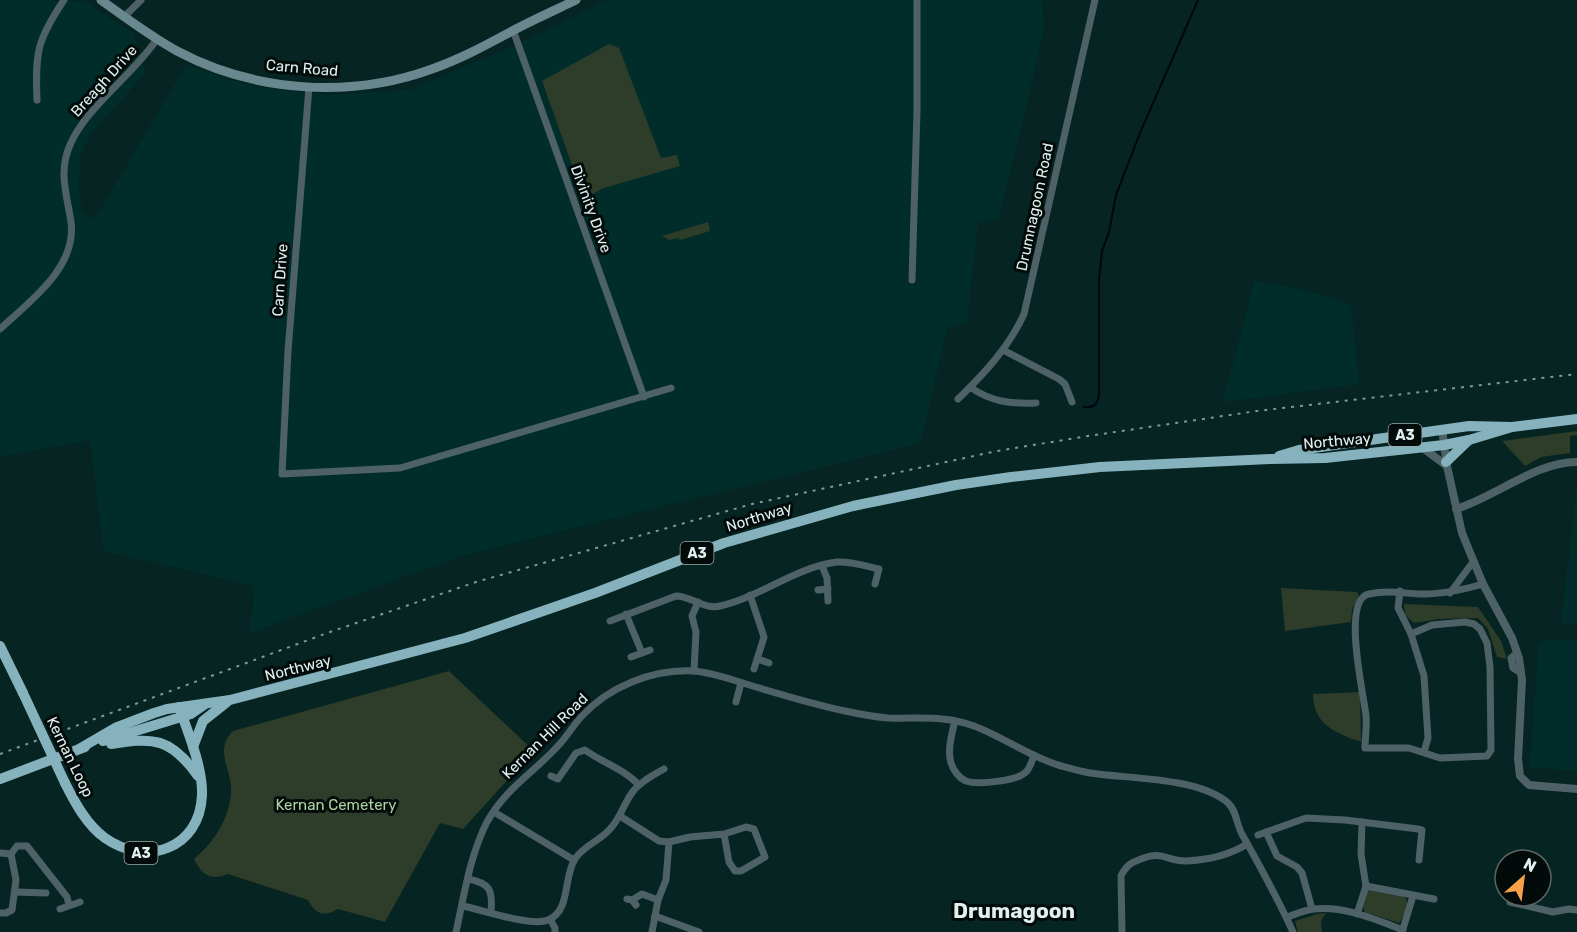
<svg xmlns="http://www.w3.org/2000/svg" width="1577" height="932" viewBox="0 0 1577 932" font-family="Rubik,sans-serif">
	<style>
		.built { fill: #002d2a }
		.green { fill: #2d3d29 }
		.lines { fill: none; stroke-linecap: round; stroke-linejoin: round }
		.stream { stroke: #000614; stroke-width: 2 }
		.minor { stroke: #4e6166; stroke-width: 7 }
		.tertiary { stroke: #4e6166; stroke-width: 8 }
		.secondary { stroke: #69878f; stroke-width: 9 }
		.trunk { stroke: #86b2be; stroke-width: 10 }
		.rail { stroke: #829897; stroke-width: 2; stroke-dasharray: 3 6; stroke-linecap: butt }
		.trunk-bridge { stroke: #86b2be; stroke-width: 10 }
		.labels { text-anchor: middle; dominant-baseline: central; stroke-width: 6; stroke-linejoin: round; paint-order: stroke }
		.shield { fill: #020b0a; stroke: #9dabaa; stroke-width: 1.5 }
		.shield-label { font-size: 14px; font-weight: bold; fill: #e0f0ef }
		.street-label { font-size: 15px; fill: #e0f0ef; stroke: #020b0a }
		.park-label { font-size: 15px; fill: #acd5a0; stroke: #020b0a }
		.district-label { font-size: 21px; font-weight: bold; fill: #e0f0ef; stroke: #020b0a }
	</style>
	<rect width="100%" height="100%" fill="#052422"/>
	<g class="built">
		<polygon points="0,0 84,1 133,33 146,73 91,133 80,158 79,186 82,213 95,219 186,65 248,85 326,95 410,90 526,40 606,0 1042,0 1045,27 999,219 978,222 967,322 948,327 920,443 465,555 249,633 255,586 104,551 90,440 0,457"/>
		<polygon points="1254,281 1297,288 1351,304 1359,384 1223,402"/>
		<polygon points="1577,485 1577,624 1561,623"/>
		<polygon points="1548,639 1577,640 1577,771 1530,767 1538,649 1541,643"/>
	</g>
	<g class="green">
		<polygon points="609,44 619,48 661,158 677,155 680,166 604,188 587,197 585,193 582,193 542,81"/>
		<polygon points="708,222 710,231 680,240 678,238 669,240 662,236"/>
		<polygon points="1577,431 1577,435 1570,436 1570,453 1541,457 1525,466 1502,441"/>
		<polygon points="1281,588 1357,592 1359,596 1352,609 1351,622 1285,631"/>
		<polygon points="1404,604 1478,607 1501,641 1507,659 1497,657 1488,629 1478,618 1440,619 1414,623 1405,615"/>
		<path d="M449,671L534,751L463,829L440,823L385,922L338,909C324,917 316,915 308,900L228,874C210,881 202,875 194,859C214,842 228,821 231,794C233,770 213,751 233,731Z"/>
		<path d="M1360,692L1361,742C1336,733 1313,725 1313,694Z"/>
		<path d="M1371,889L1404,896C1411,904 1405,915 1399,923L1365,912L1363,908L1367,890Z"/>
		<polygon points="1326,913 1321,921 1322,932 1298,932 1295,921 1317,914"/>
	</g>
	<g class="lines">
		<path class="stream" d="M1084,407C1094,408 1097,405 1099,395V280L1102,251L1109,232L1116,195L1140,133L1198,0"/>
		<g class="minor">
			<polyline points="124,17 141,0"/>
			<polyline points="513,30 644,397"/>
			<polyline points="309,87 288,351 282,474 400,468 671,388"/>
			<path d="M37,100C35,53 37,40 64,0"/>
			<polyline points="912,280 917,111 917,0"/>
			<path d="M0,329C29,302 77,268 71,222C67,195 58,172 70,145C86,107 133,75 157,39"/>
			<polyline points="1003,350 1059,379 1065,384 1072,402"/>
			<path d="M970,387C991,402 1011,404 1036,403"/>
			<path d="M958,399C984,374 1009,347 1024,314L1095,0"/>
			<polyline points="822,566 827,578 828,601"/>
			<polyline points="818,590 828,589"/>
			<polyline points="1400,591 1398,608 1411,634 1424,676 1428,738 1424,752"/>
			<polyline points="1450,593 1473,562"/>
			<polyline points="750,595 764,637 754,669"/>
			<polyline points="626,614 642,653"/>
			<path d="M610,621L676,596C691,596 705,610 720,606C761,597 795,567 837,562C850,561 866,566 879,569L875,584"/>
			<path d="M1411,634L1432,625L1465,622L1474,624L1480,629L1487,643L1490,667L1491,750L1487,756L1440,758L1409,748H1365C1365,738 1367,727 1366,716C1364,695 1341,599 1369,594C1386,590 1402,593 1419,594C1441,595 1462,590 1483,584"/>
			<polyline points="1517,653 1511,658 1513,668 1521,673"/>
			<polyline points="631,657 650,650"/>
			<polyline points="758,659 769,663"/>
			<polyline points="694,671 696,632 692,616 698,602"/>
			<polyline points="736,702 741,683"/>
			<path d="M955,721C952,733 947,750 951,763C953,770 959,778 966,781C978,785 1017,781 1026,772C1030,768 1032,761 1034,755"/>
			<path d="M551,776L558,779L576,753L585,750C603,763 624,769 639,785"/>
			<polyline points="494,812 574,860"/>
			<polyline points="620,816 659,841 669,842 666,880 658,900 652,932"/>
			<polyline points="1266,832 1277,856 1297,867 1302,873 1312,909"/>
			<polyline points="1258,835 1306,818 1345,820 1418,829 1422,830 1419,860"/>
			<polyline points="669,842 690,837 724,834 746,827 754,829 765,857 741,871 735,871 729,862 724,834"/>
			<polyline points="0,853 11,854"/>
			<path d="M468,879C490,883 493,890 491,912"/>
			<polyline points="1366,886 1434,899"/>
			<polyline points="15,892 46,893"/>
			<polyline points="627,899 632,900 636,905"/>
			<polyline points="632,900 642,894 658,900"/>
			<polyline points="1510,902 1553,912 1569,909 1577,910"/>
			<path d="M463,906C483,910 531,927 548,920C571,911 563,877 575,859C583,846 600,841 610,829C621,818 624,802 634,790C642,781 653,775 664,769"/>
			<polyline points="60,909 80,902"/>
			<polyline points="0,913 6,913 12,910 16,880 11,854 17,846 27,846 67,897 69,905"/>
			<polyline points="1357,914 1366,886 1361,854 1362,822"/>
			<polyline points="655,916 699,932"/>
			<path d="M1287,917C1296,914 1305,910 1314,909C1345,906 1374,919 1403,930"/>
			<polyline points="550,919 555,928 555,932"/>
			<path d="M456,932C464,896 470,855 487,822C505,789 533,773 557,747C566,738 572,727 581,717C608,687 652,669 693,671C711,672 729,679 746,684C779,694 812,704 845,711C859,714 874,717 888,718C918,719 946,715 974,726C1003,737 1029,756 1058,765C1069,768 1079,771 1090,773C1129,779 1196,777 1227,802C1237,810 1236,825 1243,836C1261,868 1278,899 1293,932"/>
			<path d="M1122,932L1121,876C1126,866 1130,863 1141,859C1162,850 1166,861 1186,861C1208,860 1228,856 1247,844"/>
			<polyline points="1402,932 1413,896"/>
		</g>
		<g class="tertiary">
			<polyline points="1442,429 1447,466 1462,533 1483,584 1512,638 1519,658 1522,680 1518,759 1520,776 1529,785 1577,789"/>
			<polyline points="1423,448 1447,466"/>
			<path d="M1456,509C1496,497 1535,462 1577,462"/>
		</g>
		<path class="secondary" d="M101,0C126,18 150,36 177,51C254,92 350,99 432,69C461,59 488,44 514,30C535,19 555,10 576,0"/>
		<g class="trunk">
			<polyline points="1279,456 1299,450 1469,426 1512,427 1577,419"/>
			<polyline points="1446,462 1469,440"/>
			<polyline points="0,646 23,693"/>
			<polyline points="103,741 191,714 204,705"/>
			<path d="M111,744C154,737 171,738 198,776"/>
			<polyline points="193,747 203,721 227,702"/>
			<polyline points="79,749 115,728 154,713 167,709 230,700 465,638 595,593 724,543 853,506 956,485 1011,477 1100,467 1270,459 1325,458 1444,445 1469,440 1512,427"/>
			<polyline points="0,779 85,747"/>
			<path d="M65,783C75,803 87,825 105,838C146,867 200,849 202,795C203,768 188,732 179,707"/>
		</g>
		<polyline class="rail" points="0,754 330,632 476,582 752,504 997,451 1088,436 1257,411 1577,374"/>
		<polyline class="trunk-bridge" points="23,693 65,783"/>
	</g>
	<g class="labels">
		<g class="shield">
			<rect x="1388.5" y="424" width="33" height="22" rx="4.5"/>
			<rect x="680.5" y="542" width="33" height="22" rx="4.5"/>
			<rect x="124.5" y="842" width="33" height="22" rx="4.5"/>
		</g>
		<g class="shield-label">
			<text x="1405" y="435">A3</text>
			<text x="697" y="553">A3</text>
			<text x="141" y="853">A3</text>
		</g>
		<g class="street-label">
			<text transform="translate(302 68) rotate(5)">Carn Road</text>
			<text transform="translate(104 81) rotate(-48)">Breagh Drive</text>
			<text transform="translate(1035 207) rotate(-78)">Drumnagoon Road</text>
			<text transform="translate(591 209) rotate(70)">Divinity Drive</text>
			<text transform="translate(280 280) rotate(-86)">Carn Drive</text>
			<text transform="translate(1337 441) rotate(-5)">Northway</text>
			<text transform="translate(759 517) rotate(-17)">Northway</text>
			<text transform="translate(298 668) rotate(-14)">Northway</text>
			<text transform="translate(545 736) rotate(-45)">Kernan Hill Road</text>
			<text transform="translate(70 757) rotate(64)">Kernan Loop</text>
		</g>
		<g class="park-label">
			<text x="336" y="805">Kernan Cemetery</text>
		</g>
		<g class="district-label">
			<text x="1014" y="910">Drumagoon</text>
		</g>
	</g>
	<g transform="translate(1523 878) rotate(28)"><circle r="28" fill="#020b0a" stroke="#5b6766" stroke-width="1.5"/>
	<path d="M0-4.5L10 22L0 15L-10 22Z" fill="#f8a14a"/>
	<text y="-9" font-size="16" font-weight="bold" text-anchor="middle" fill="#e0f0ef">N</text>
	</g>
</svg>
